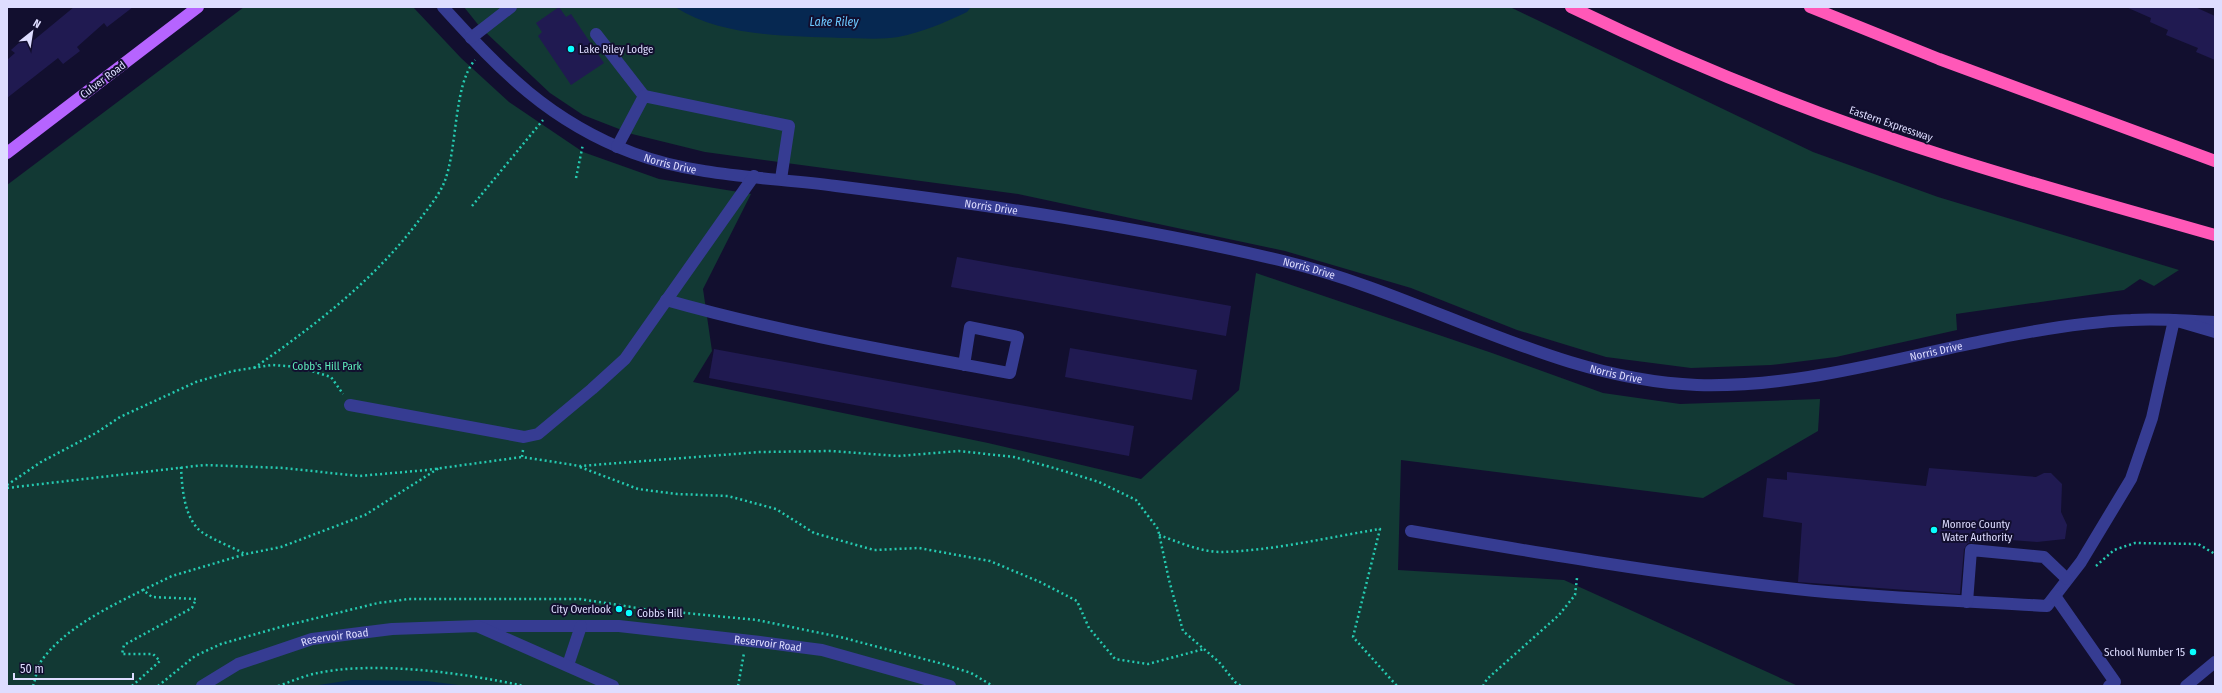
<svg xmlns="http://www.w3.org/2000/svg" width="2222" height="693" viewBox="0 0 2222 693" font-family="'Fira Sans Condensed',sans-serif">
	<style>
		.green { fill: #123934 }
		.water { fill: #062851 }
		.building { fill: #201a51 }
		.lines { fill: none; stroke-linecap: round; stroke-linejoin: round }
		.path { stroke: #25cbb1; stroke-width: 2.5; stroke-dasharray: 2 3; stroke-linecap: butt }
		.minor { stroke: #363c92; stroke-width: 12 }
		.major { stroke: #b664ff; stroke-width: 12 }
		.highway { stroke: #ff58b8; stroke-width: 12 }
		.poi-dot { fill: #09feff; stroke: #120f2f; stroke-width: 1.5 }
		.labels { text-anchor: middle; dominant-baseline: central; stroke-width: 4; stroke-linejoin: round; paint-order: stroke }
		.poi-label { font-size: 11px; fill: #deddff; stroke: #120f2f; text-anchor: start }
		.street-label { font-size: 11px; fill: #deddff; stroke: #120f2f }
		.park-label { font-size: 11px; fill: #5debba; stroke: #120f2f }
		.water-label { font-size: 12px; font-style: italic; fill: #6bc8ff; stroke: #120f2f }
	</style>
	<rect width="100%" height="100%" fill="#120f2f"/>
	<g class="green">
		<polygon points="244,7 413,7 461,58 509,102 583,152 659,179 751,194 703,289 712,351 693,382 988,443 1141,479 1239,390 1256,273 1492,353 1603,393 1680,404 1820,399 1818,431 1703,498 1401,460 1398,570 1564,580 1798,686 7,686 7,185"/>
		<polygon points="464,7 1510,7 1813,152 1938,197 2179,270 2154,286 2140,279 2124,290 1956,314 1957,330 1836,357 1771,365 1691,368 1606,357 1517,330 1411,288 1285,251 1018,194 705,152 632,134 583,115 550,93 480,27"/>
	</g>
	<g class="water">
		<path d="M675,7H971L967,12C944,23 923,32 898,37C880,40 859,38 841,38C786,36 722,37 675,7Z"/>
		<polygon points="352,680 427,681 466,686 312,686"/>
	</g>
	<g class="building">
		<polygon points="74,7 133,7 107,27 104,23 77,47 80,51 63,64 58,58 7,98 7,60 15,53 11,50 29,34 34,40"/>
		<polygon points="559,7 566,17 571,14 604,63 571,85 538,36 542,32 536,23"/>
		<polygon points="2126,7 2195,7 2215,16 2215,60 2196,52 2198,48 2166,35 2168,30 2150,22 2151,18"/>
		<polygon points="957,257 1231,306 1226,336 951,287"/>
		<polygon points="1070,348 1197,370 1192,400 1065,377"/>
		<polygon points="714,349 1134,426 1129,456 709,378"/>
		<polygon points="1929,468 2036,477 2044,473 2051,473 2062,484 2061,512 2067,525 2065,539 2037,542 1984,538 1984,541 1980,541 1980,543 1968,543 1964,549 1960,594 1798,582 1802,523 1763,517 1767,478 1787,480 1787,472 1926,486"/>
	</g>
	<g class="lines">
		<g class="path">
			<polyline points="576,178 583,144"/>
			<polyline points="472,206 543,120"/>
			<path d="M254,368C314,326 372,282 417,223C426,211 438,197 444,183C458,149 453,85 475,60"/>
			<polyline points="523,450 522,457 580,466 760,452 831,451 898,456 959,451 1014,457 1054,468 1099,482 1136,500 1158,529 1169,580 1183,631 1219,662 1235,682 1241,686"/>
			<path d="M181,467C182,488 184,520 203,533C216,541 232,547 245,554"/>
			<polyline points="580,467 638,489 677,494 728,496 776,509 814,533 874,550 919,548 990,561 1040,582 1077,601 1089,628 1115,659 1148,664 1204,649"/>
			<polyline points="7,485 41,462 96,433 120,417 196,382 233,371 272,365 299,367 331,377 343,394"/>
			<polyline points="7,488 204,465 284,468 359,476 427,470 522,457"/>
			<path d="M1159,535C1178,542 1201,552 1221,552C1271,551 1330,537 1380,529L1353,637L1397,686"/>
			<polyline points="2096,566 2114,550 2135,543 2198,544 2215,554"/>
			<path d="M33,686C36,678 37,666 42,660C65,628 109,607 143,590"/>
			<polyline points="132,686 160,661 153,654 122,654 124,645 192,608 196,599 152,597 143,590 172,576 246,554 281,547 365,515 439,468"/>
			<polyline points="158,686 195,656 221,644 284,626 378,603 409,599 580,599 644,609 757,620 840,637 943,664 971,673 993,686"/>
			<path d="M278,686C290,682 301,677 313,674C373,660 464,673 524,686"/>
			<polyline points="738,686 744,653"/>
			<polyline points="1483,686 1487,679 1559,615 1575,595 1577,578"/>
		</g>
		<g class="minor">
			<path id="s1" d="M443,7C502,72 549,121 633,153C697,177 769,177 836,186C987,205 1139,226 1287,262C1425,295 1554,380 1697,385C1795,388 1888,360 1983,341C2031,331 2082,322 2131,320C2159,318 2187,321 2215,322"/>
			<polyline points="596,34 644,96"/>
			<polyline points="471,38 511,7"/>
			<polyline points="617,147 644,96 789,126 781,179"/>
			<path d="M666,300C779,332 895,352 1010,373L1018,337L970,327L964,365"/>
			<polyline points="350,405 524,437 538,434 592,389 625,359 754,176"/>
			<path d="M1411,531C1539,553 1667,575 1796,589C1879,598 1963,601 2047,606L2081,562L2131,479L2152,418L2174,320L2215,332"/>
			<polyline points="2055,596 2115,682 2109,686"/>
			<polyline points="1967,602 1971,550 2044,557 2067,579"/>
			<path id="s2" d="M477,626H619L760,642L822,650L950,686"/>
			<polyline points="568,665 581,626"/>
			<path id="s3" d="M202,686L238,664L312,639L392,629L477,626L613,686"/>
			<polyline points="2186,686 2215,662"/>
		</g>
		<polyline class="major" points="7,153 198,7"/>
		<g class="highway">
			<path d="M1571,7C1693,66 1818,116 1948,157C2036,185 2126,210 2215,235"/>
			<polyline points="1810,7 1939,59 2215,161"/>
		</g>
	</g>
	<g class="poi-dot">
		<circle cx="571" cy="49" r="4"/>
		<circle cx="1934" cy="530" r="4"/>
		<circle cx="619" cy="609" r="4"/>
		<circle cx="629" cy="613" r="4"/>
		<circle cx="2193" cy="652" r="4"/>
	</g>
	<g class="labels">
		<g class="poi-label">
			<text x="579" y="49">Lake Riley Lodge</text>
			<text x="1942" y="524">Monroe County<tspan x="1942" dy="13">Water Authority</tspan></text>
			<text x="611" y="609" text-anchor="end">City Overlook</text>
			<text x="637" y="613">Cobbs Hill</text>
			<text x="2185" y="652" text-anchor="end">School Number 15</text>
		</g>
		<g class="street-label">
			<text transform="translate(103 80) rotate(-37)">Culver Road</text>
			<text transform="translate(1891 124) rotate(19)">Eastern Expressway</text>
			<text stroke="none"><textPath href="#s1" startOffset="281">Norris Drive</textPath></text>
			<text stroke="none"><textPath href="#s1" startOffset="605">Norris Drive</textPath></text>
			<text stroke="none"><textPath href="#s1" startOffset="929">Norris Drive</textPath></text>
			<text stroke="none"><textPath href="#s1" startOffset="1578">Norris Drive</textPath></text>
			<text stroke="none"><textPath href="#s1" startOffset="1254">Norris Drive</textPath></text>
			<text stroke="none"><textPath href="#s3" startOffset="143">Reservoir Road</textPath></text>
			<text stroke="none"><textPath href="#s2" startOffset="292">Reservoir Road</textPath></text>
		</g>
		<g class="park-label">
			<text x="327" y="366">Cobb's Hill Park</text>
		</g>
		<g class="water-label">
			<text x="834" y="22">Lake Riley</text>
		</g>
	</g>
	<rect width="2222" height="693" fill="none" stroke="#deddff" stroke-width="16"/>
	<g transform="translate(32 32) rotate(30)" stroke="#120f2f" stroke-width="3" paint-order="stroke">
	<path d="M0-3L7 15L0 10L-7 15Z" fill="#deddff"/>
	<text y="-6" font-size="11" font-weight="bold" text-anchor="middle" fill="#deddff">N</text>
	</g>
	<path d="M14 673v6h119v-6" fill="none" stroke="#deddff" stroke-width="2"/>
	<text x="20" y="673" font-size="12" fill="#deddff" stroke="#120f2f" stroke-width="3" paint-order="stroke">50 m</text>
</svg>
